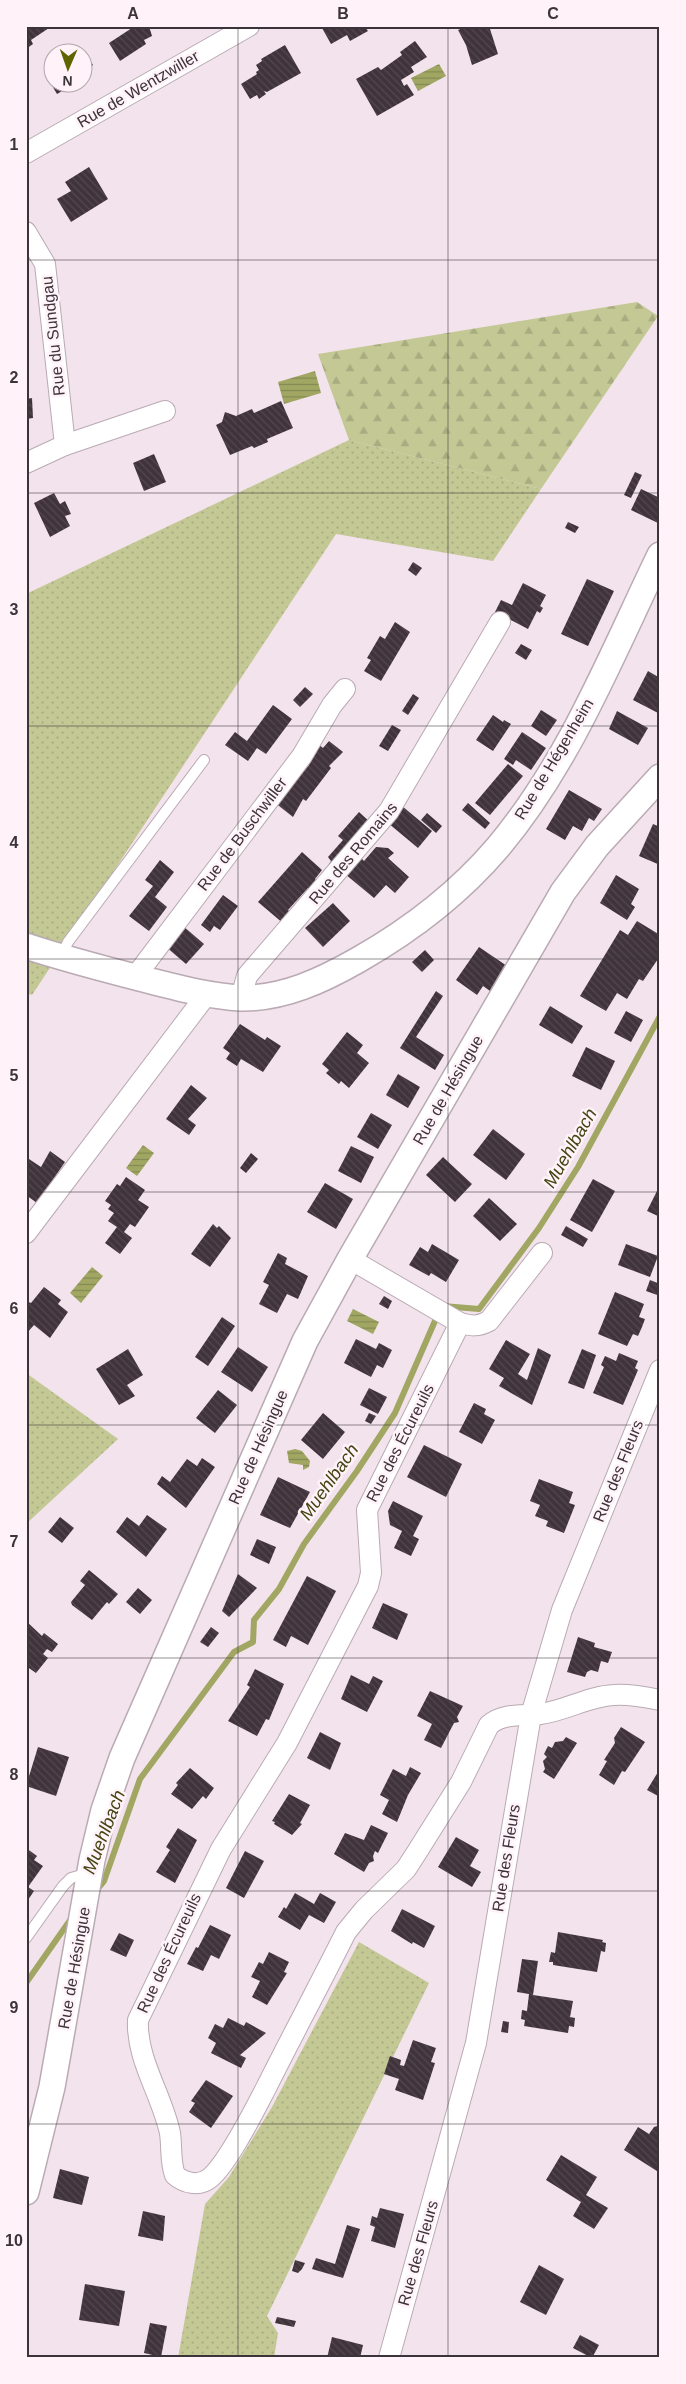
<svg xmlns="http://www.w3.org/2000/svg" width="686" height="2384" viewBox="0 0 686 2384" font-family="Helvetica,sans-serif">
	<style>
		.grass { fill: url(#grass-dots) }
		.forest { fill: url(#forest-firs) }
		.water { fill: url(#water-rules) }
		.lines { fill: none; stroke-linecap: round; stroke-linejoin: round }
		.stream { stroke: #a1a763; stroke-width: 6 }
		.building { fill: url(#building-back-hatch) }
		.service-casing { stroke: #baaab3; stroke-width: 12 }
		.minor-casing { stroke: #baaab3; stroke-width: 22 }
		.tertiary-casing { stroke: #baaab3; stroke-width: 28 }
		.service { stroke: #fff; stroke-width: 10 }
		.minor { stroke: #fff; stroke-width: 20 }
		.tertiary { stroke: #fff; stroke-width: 25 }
		.grid { fill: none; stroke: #3b3438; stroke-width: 1; stroke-opacity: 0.55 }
		.labels { text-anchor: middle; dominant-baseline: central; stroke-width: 5; stroke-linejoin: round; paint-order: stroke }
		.street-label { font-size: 16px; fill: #3b3438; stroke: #fff2f9 }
		.water-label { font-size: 18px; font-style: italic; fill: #424510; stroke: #fff2f9 }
		.neatline { fill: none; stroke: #3b3438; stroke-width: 2 }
		.grid-label { font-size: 16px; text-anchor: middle; font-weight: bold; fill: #3b3438 }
	</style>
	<defs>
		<pattern id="grass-dots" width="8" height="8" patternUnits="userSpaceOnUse" patternTransform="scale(1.25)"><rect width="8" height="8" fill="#c3c894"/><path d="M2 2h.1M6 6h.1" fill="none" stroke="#a8ac80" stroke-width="1.8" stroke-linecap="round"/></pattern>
		<pattern id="forest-firs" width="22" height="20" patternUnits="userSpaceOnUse" patternTransform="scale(1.25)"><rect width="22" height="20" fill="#c3c894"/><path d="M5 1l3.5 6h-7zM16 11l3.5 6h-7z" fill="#a8ac80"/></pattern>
		<pattern id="water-rules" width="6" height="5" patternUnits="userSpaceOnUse" patternTransform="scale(1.25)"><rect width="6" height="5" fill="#a1a763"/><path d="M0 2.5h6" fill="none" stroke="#848953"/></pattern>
		<pattern id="building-back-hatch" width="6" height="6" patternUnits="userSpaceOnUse" patternTransform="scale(1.25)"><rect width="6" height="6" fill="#40333b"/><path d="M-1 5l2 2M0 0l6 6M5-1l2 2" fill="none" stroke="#54484f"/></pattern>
	</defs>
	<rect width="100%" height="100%" fill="#f3e3ec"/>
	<g class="grass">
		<polygon points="349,440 541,489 493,561 336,534 32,995 26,993 26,594"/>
		<polygon points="26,1373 118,1439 26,1524"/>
		<polygon points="359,1942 429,1983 267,2316 278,2333 274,2358 178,2358 205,2204 229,2177 272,2107"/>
	</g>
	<polygon class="forest" points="637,302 658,316 541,489 349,440 318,354"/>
	<g class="water">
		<polygon points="439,64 446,76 418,91 411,78"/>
		<polygon points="315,371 321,393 284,404 278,382"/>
		<polygon points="143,1145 154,1153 137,1176 126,1168"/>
		<polygon points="92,1267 103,1276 81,1303 70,1293"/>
		<polygon points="353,1309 379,1322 373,1334 347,1321"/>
		<polygon points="295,1449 302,1451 310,1461 309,1467 303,1470 303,1465 289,1463 287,1451"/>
	</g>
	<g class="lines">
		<g class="stream">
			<polyline points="443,1306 479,1309 539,1228 578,1167 660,1016"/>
			<polyline points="95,1892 104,1881 140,1779 234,1652 253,1642 254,1620 279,1589 304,1544 357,1471 395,1413 438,1314"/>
			<polyline points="26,1983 73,1916"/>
		</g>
	</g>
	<g class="building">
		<polygon points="26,26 52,26 31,40 33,44 26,49"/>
		<polygon points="135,26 149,26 152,36 144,40 146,44 120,61 109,43"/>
		<polygon points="324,26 370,26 366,28 368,31 350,41 347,35 331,44 322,28"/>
		<polygon points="468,26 487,26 490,29 498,54 472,65 466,45 458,30"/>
		<polygon points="415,41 427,57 411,67 414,72 401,80 404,86 407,84 414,95 377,116 356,79 378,67 381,70 402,55 400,52"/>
		<polygon points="285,45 301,73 267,92 264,91 266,94 259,99 257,95 250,99 241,84 257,74 256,72 259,70 256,65 262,61 261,59"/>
		<polygon points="84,51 93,65 87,69 90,74 82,79 82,53"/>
		<polygon points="52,69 52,82 78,82 76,88 69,87 57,94 45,74"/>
		<polygon points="89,167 108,199 71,222 57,199 71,191 65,182"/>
		<polygon points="32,398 33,418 26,419 26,399"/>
		<polygon points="281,401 293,428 267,439 268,442 254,448 252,446 230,455 216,425 222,422 225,412 236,416 252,409 254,413"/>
		<polygon points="154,454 166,482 144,491 133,463"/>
		<polygon points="635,472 642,475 631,498 624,495"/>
		<polygon points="641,489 660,498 660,524 631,510"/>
		<polygon points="54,493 60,504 65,501 71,514 65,516 70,526 50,537 34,503"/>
		<polygon points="568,522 579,527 575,533 565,528"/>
		<polygon points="413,562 422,568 416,576 408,570"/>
		<polygon points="587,579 614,591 588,646 561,634"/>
		<polygon points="523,583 546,595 540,606 543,608 540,613 537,611 528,629 505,617 507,614 503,612 502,615 495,612 501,600 512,605"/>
		<polygon points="395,622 410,632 381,681 364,671 371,660 367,658 380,636 385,639"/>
		<polygon points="521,644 532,650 526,660 515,653"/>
		<polygon points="648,671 660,678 660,714 633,700"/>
		<polygon points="305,687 313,694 300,707 293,700"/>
		<polygon points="413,694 419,698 408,715 402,711"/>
		<polygon points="273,705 292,719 266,754 257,748 248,761 225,745 235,732 247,741"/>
		<polygon points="541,710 557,720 546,736 531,726"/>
		<polygon points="617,711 648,728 638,745 609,729"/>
		<polygon points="493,715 503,722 504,720 511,724 493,751 476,740"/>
		<polygon points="392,725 401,730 388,751 379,746"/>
		<polygon points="522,732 546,748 531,770 516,760 513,765 504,759"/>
		<polygon points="329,741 343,752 329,766 331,768 306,801 303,799 293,817 274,802 293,778 297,780 303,772 309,765 305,762 318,744 323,748"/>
		<polygon points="508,764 523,776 490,815 475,803"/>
		<polygon points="569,790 602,809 594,821 589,818 582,831 573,826 565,840 546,829"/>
		<polygon points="468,803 490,823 485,829 462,810"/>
		<polygon points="402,806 432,831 418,848 388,823"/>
		<polygon points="359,812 371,823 332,866 329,864 331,861 328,857 343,840 338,836"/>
		<polygon points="427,813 442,826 436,833 421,820"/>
		<polygon points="653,824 660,827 660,865 639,856"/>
		<polygon points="376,847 388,848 394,853 388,858 409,877 395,893 386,885 374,898 345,874 360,857 364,861"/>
		<polygon points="302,852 322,870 315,879 319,883 312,891 308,888 288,910 293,914 284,924 258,902"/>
		<polygon points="160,860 174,872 155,897 167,907 149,931 129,916 153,886 145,880"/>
		<polygon points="616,875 639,889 631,904 635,907 627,920 600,903"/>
		<polygon points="223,895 238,906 220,930 214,926 210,932 201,925"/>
		<polygon points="333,903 350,921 323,947 305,928"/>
		<polygon points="637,921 660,935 660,956 643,981 639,979 627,999 617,993 606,1011 580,996 620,930 628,935"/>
		<polygon points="183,926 204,944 186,964 165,946"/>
		<polygon points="479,947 507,966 490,991 483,986 477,995 456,980"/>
		<polygon points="425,950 434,960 422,972 412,962"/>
		<polygon points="436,991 443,996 416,1037 444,1055 435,1070 400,1048"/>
		<polygon points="550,1006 583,1026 572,1044 539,1025"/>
		<polygon points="626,1011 643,1020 631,1042 614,1033"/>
		<polygon points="240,1024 265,1040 267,1037 281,1046 263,1072 241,1059 237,1066 226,1059 230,1053 223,1048"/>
		<polygon points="347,1032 363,1045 357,1053 369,1063 349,1088 341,1081 339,1084 326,1073 329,1070 322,1064"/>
		<polygon points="586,1047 615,1061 601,1090 572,1076"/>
		<polygon points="398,1074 420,1087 408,1108 386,1095"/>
		<polygon points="191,1085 207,1098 188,1119 196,1125 189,1135 166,1119"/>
		<polygon points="371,1113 392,1125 378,1149 357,1137"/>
		<polygon points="493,1129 525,1154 506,1180 473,1155"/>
		<polygon points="351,1146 374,1157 361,1183 338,1171"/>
		<polygon points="50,1151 65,1162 37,1203 26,1195 26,1157 41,1167"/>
		<polygon points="251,1153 258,1159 246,1173 240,1168"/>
		<polygon points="443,1157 472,1184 455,1202 426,1175"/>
		<polygon points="126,1177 145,1190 138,1200 149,1207 135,1227 130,1224 124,1232 132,1238 120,1254 105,1243 117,1227 108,1221 114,1213 108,1209 111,1205 105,1201 117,1184 120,1186"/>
		<polygon points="593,1179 615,1191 592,1232 570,1220"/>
		<polygon points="325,1183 353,1199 336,1229 307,1212"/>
		<polygon points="660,1185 660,1217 647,1211"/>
		<polygon points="489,1198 517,1224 500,1241 473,1216"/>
		<polygon points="213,1224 217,1228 219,1226 231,1238 210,1267 191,1254"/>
		<polygon points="566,1226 588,1239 583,1247 561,1235"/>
		<polygon points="432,1244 459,1260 446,1282 431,1273 429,1276 409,1265 420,1247 428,1252"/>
		<polygon points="626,1244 658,1256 650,1277 618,1265"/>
		<polygon points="278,1253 287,1258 285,1264 308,1276 298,1299 287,1294 277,1313 259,1304 269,1285 263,1282"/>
		<polygon points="650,1280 660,1284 660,1296 646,1291"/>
		<polygon points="44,1287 61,1300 58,1304 68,1312 50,1338 34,1325 26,1334 26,1301 31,1303"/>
		<polygon points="615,1292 644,1304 639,1317 645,1319 642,1327 638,1336 633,1334 627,1346 598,1334"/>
		<polygon points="384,1296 392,1301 388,1309 379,1304"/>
		<polygon points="222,1317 235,1326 208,1366 195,1357"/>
		<polygon points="356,1339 376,1349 379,1343 392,1350 383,1368 377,1365 371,1377 344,1363"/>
		<polygon points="506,1340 530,1354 518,1374 527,1380 538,1348 551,1355 532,1405 499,1386 504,1378 489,1369"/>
		<polygon points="238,1347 268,1367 252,1392 221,1372"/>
		<polygon points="128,1349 143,1375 127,1385 135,1396 119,1405 96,1369"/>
		<polygon points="582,1349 596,1355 584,1389 568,1383"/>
		<polygon points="619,1353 638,1361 635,1368 638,1370 623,1405 593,1393 604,1367 601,1365 605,1356 616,1361"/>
		<polygon points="369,1388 387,1397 378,1414 360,1405"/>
		<polygon points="218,1390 237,1405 215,1433 196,1418"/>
		<polygon points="474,1403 486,1409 484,1414 495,1420 482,1444 459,1432"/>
		<polygon points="323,1413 345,1432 323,1459 301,1440"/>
		<polygon points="369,1413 376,1416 371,1424 365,1421"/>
		<polygon points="424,1445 462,1464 446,1497 407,1477"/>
		<polygon points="202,1458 215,1467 186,1508 157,1484 162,1476 170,1482 187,1459 197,1466"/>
		<polygon points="278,1477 310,1492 290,1528 260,1515"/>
		<polygon points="539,1479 573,1492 569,1503 575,1505 564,1533 546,1526 548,1521 535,1516 540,1505 530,1501"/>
		<polygon points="393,1501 423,1516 413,1536 419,1539 411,1556 394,1548 402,1531 390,1525 388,1511"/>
		<polygon points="147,1515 167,1529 146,1557 116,1532 127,1517 139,1526"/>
		<polygon points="60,1517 74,1528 62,1543 48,1532"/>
		<polygon points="257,1539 276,1547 269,1564 250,1555"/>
		<polygon points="89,1570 118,1594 109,1604 107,1602 92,1620 72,1605 71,1602 85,1585 80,1581"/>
		<polygon points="238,1574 257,1588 229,1617 222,1611"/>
		<polygon points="307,1576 336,1591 308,1645 291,1636 286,1647 273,1640"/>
		<polygon points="138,1588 152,1600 140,1614 126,1602"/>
		<polygon points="383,1603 408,1614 397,1640 372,1628"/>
		<polygon points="26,1621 42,1636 44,1633 58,1644 52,1652 47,1649 43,1654 48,1658 36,1673 26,1666"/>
		<polygon points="211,1627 219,1633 208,1647 200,1642"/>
		<polygon points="578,1637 595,1643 594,1647 612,1652 608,1663 601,1661 598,1672 591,1670 587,1672 585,1677 567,1672"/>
		<polygon points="255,1669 284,1684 269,1720 266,1719 257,1736 228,1721 250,1687 247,1685"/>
		<polygon points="351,1675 369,1684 373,1676 383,1681 367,1712 341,1699"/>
		<polygon points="430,1691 463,1706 457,1717 459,1722 454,1723 441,1748 424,1740 432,1724 417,1716"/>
		<polygon points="621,1727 645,1742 625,1772 622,1771 614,1785 599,1775 607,1761 604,1760 615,1743 614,1738"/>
		<polygon points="320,1732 341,1743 330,1770 307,1758"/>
		<polygon points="566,1737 577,1743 554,1779 543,1772 545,1769 543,1761 547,1757 544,1754 548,1746 552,1748 555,1742 563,1741"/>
		<polygon points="38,1747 69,1757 56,1796 26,1786"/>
		<polygon points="410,1767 421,1773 408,1795 397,1822 382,1814 389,1800 380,1795 393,1769 406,1776"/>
		<polygon points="190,1768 214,1788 206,1799 203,1796 192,1809 171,1794 178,1785 176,1783"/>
		<polygon points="658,1772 660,1793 658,1796 647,1790"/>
		<polygon points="289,1794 310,1805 300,1823 302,1824 292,1835 274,1824 275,1822 272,1821"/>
		<polygon points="371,1825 388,1833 378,1853 375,1851 373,1856 374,1861 369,1863 364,1872 334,1854 345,1833 364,1840"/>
		<polygon points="178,1828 197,1840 175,1883 156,1872 170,1850 166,1847"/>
		<polygon points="456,1837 479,1850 470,1866 481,1872 472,1887 438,1867"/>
		<polygon points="26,1848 37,1856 34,1860 43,1866 28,1887 34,1891 26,1903"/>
		<polygon points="245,1851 264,1861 244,1898 226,1888"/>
		<polygon points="295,1893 314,1904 320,1893 336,1902 324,1923 309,1915 300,1930 278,1917 284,1907 286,1909"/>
		<polygon points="402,1909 435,1926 424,1948 413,1942 412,1944 391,1931"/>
		<polygon points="210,1925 231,1935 219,1959 211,1955 203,1971 187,1964 196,1947 198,1948"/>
		<polygon points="558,1932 603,1940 602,1942 606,1943 605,1952 601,1951 597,1972 553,1965 553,1962 549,1962 551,1952 555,1953"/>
		<polygon points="119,1933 134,1940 126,1957 110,1950"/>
		<polygon points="269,1952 289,1962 284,1972 287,1973 267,2005 252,1997 260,1981 251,1977 259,1962 263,1964"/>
		<polygon points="522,1959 538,1961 533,1995 573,2001 570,2017 575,2018 574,2027 569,2026 568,2033 524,2026 525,2020 521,2019 522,2010 527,2011 529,1994 517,1992"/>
		<polygon points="228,2018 244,2026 246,2022 266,2033 240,2055 246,2058 241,2068 211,2053 216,2043 208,2038 215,2024 223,2028"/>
		<polygon points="503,2021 509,2022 508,2033 501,2032"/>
		<polygon points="413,2040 436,2048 431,2062 435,2063 423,2100 395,2090 399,2079 384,2074 390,2056 401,2060 400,2065 404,2066"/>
		<polygon points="206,2080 233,2096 211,2128 189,2112 195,2103 191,2101"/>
		<polygon points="657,2126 660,2128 660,2173 624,2150 638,2127 649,2134 654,2127"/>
		<polygon points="561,2155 597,2177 586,2195 608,2208 594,2229 573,2216 581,2202 546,2180"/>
		<polygon points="60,2169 89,2177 82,2205 53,2198"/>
		<polygon points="380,2208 404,2214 395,2248 371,2241 375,2227 370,2225 372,2216 377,2218"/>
		<polygon points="143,2211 165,2216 163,2241 138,2236"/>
		<polygon points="347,2225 360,2229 343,2278 312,2269 316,2258 335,2264"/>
		<polygon points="295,2260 305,2263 302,2269 298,2273 292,2271"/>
		<polygon points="539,2265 564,2279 546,2315 520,2302"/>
		<polygon points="85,2284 125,2291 119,2326 79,2320"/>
		<polygon points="277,2317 296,2321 294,2327 275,2323"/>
		<polygon points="150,2323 167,2326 161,2357 144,2353"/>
		<polygon points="580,2335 599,2345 592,2358 573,2348"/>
		<polygon points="332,2337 363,2345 360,2358 327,2358"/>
	</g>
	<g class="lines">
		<g class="service-casing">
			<g id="service">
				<polyline points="61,956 68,942 204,760"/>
				<polyline points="26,1938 63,1886 71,1878 89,1873"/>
			</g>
		</g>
		<g class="minor-casing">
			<g id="minor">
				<polyline points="26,153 249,26"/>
				<polyline points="26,232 45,264 65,445 26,463"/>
				<polyline points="65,445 165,411"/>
				<polyline points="135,977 302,756 332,705 345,689"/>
				<polyline points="241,998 247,976 389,811 500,622"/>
				<polyline points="26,1233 207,994"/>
				<path d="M350,1259L460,1323L367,1510L371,1573L368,1586L287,1743L221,1849L138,2020C136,2059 162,2095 170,2133C172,2147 170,2162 175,2175C184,2183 199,2187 210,2178C228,2163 254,2111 266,2088C292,2036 320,1984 346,1932L364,1910L406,1869L417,1852L461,1782L489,1725C503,1713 522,1716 540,1714C565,1711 589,1696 614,1695C629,1694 645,1697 660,1700"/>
				<path d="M460,1323C471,1326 478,1327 489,1321L542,1253"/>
				<polyline points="389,2358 476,2043 531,1715 562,1610 660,1370"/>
			</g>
		</g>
		<g class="tertiary-casing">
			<g id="tertiary">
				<path d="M26,946C65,959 104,969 143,979C175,987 207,996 241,998C283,999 323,980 358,960C411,930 460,892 499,846C570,761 612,654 660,555"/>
				<polyline points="26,2192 52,2087 92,1860 104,1810 122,1758 305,1341 350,1259 563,892 597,846 660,777"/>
			</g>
		</g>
		<use href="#service" class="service"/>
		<use href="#minor" class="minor"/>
		<use href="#tertiary" class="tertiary"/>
	</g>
	<path class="grid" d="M238,26V2358M448,26V2358M26,260H660M26,493H660M26,726H660M26,959H660M26,1192H660M26,1425H660M26,1658H660M26,1891H660M26,2124H660"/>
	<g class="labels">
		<g class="street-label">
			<text transform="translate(138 89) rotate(-30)">Rue de Wentzwiller</text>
			<text transform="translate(53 336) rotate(-96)">Rue du Sundgau</text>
			<text transform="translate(554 759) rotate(-59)">Rue de Hégenheim</text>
			<text transform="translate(242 834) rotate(-53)">Rue de Buschwiller</text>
			<text transform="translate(353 853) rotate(-50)">Rue des Romains</text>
			<text transform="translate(448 1090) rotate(-60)">Rue de Hésingue</text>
			<text transform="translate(400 1443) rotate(-63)">Rue des Écureuils</text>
			<text transform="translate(258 1447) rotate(-66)">Rue de Hésingue</text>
			<text transform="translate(618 1471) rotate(-68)">Rue des Fleurs</text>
			<text transform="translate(506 1858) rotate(-81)">Rue des Fleurs</text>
			<text transform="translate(169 1953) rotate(-65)">Rue des Écureuils</text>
			<text transform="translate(74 1968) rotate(-80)">Rue de Hésingue</text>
			<text transform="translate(418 2253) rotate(-74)">Rue des Fleurs</text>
		</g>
		<g class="water-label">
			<text transform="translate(570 1148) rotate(-60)">Muehlbach</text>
			<text transform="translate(329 1482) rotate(-55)">Muehlbach</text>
			<text transform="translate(104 1832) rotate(-69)">Muehlbach</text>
		</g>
	</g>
	<rect width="686" height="2384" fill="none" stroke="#fff2f9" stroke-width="55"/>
	<g transform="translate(68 68) rotate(182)"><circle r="24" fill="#fff2f9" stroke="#b1a6ac"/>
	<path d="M0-4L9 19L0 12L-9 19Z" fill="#606400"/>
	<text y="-8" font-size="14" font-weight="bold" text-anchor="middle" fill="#3b3438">N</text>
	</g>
	<rect x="28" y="28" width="630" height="2328" class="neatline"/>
	<g class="grid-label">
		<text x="133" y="19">A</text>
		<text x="343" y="19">B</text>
		<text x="553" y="19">C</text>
		<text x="14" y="150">1</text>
		<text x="14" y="383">2</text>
		<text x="14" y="615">3</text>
		<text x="14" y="848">4</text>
		<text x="14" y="1081">5</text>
		<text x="14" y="1314">6</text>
		<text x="14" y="1547">7</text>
		<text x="14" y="1780">8</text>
		<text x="14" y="2013">9</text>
		<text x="14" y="2246">10</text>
	</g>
</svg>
